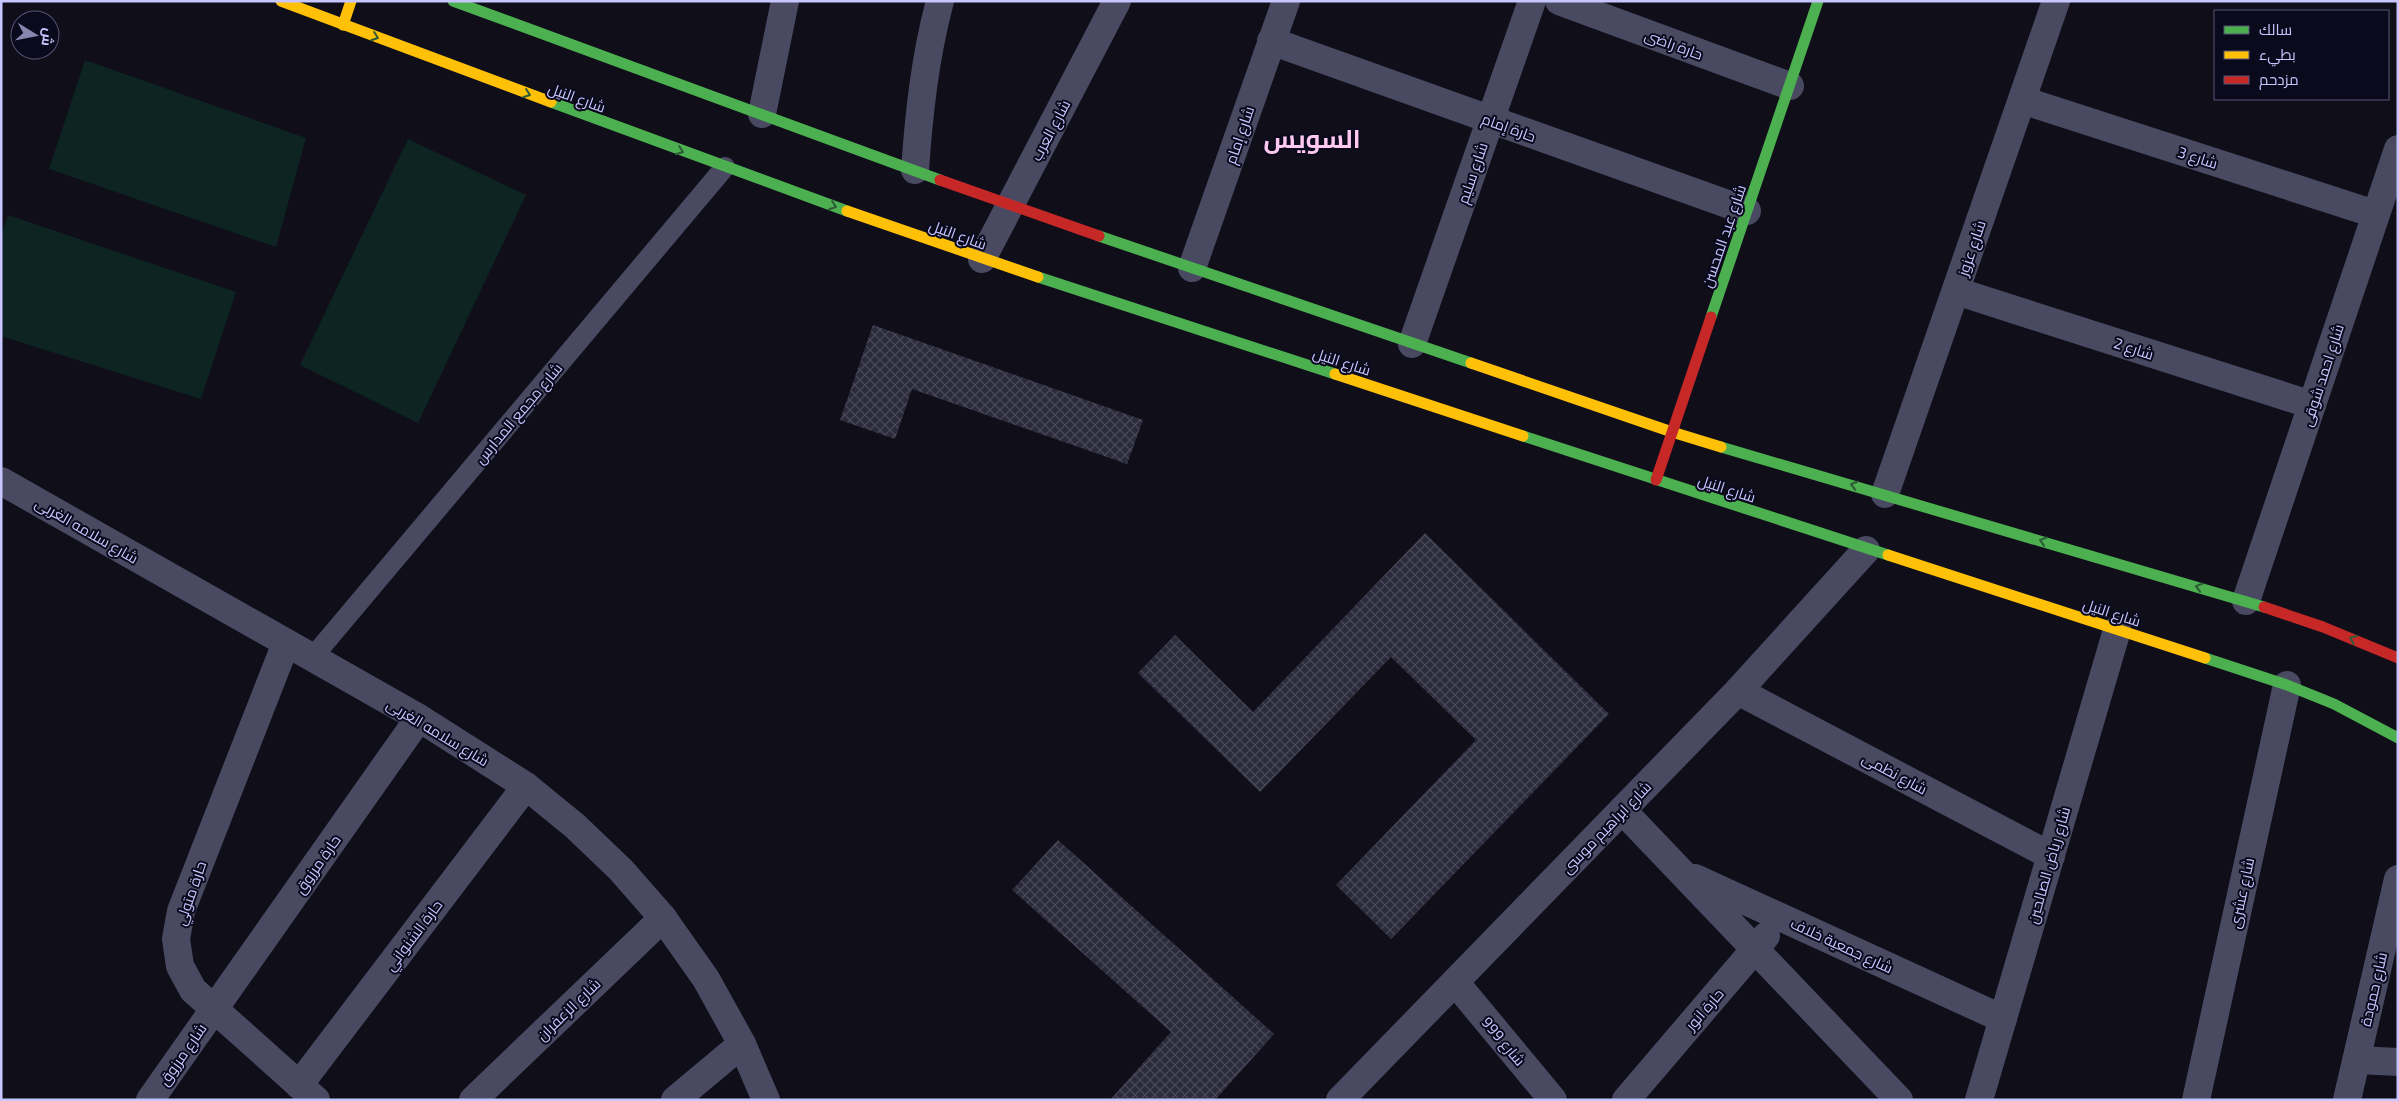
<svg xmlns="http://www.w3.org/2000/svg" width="2399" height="1101" viewBox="0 0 2399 1101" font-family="'Exo 2',Cairo,sans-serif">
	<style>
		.park { fill: #0d2423 }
		.building { fill: url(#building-cross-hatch) }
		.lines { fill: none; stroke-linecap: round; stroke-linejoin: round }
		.lane { stroke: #494a62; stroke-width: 20 }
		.street { stroke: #494a62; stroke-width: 28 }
		.fast { stroke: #4caf50; stroke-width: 11 }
		.slow { stroke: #ffc107; stroke-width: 11 }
		.jam { stroke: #c62828; stroke-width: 11 }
		.oneway { stroke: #2c5c36 }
		.labels { text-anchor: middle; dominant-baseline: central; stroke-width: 4; stroke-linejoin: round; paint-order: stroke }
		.street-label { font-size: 15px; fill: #c7c6ff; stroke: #0b0a1d }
		.town-label { font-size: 25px; font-weight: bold; fill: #ffc8f0; stroke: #0b0a1d }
	</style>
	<defs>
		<pattern id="building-cross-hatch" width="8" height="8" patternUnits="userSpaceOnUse" patternTransform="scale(1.25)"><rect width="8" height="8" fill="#2c2b3c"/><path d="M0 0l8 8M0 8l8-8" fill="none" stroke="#494859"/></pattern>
	</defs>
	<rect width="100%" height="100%" fill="#0f0e19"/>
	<g class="park">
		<polygon points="85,60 306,138 276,247 49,169"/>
		<polygon points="408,139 526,195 418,423 300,365"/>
		<polygon points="8,215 236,292 201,399 1,336 1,235"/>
	</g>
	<g class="building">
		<polygon points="873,325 1143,420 1127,464 912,389 895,439 840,420"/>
		<polygon points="1425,533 1609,714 1391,939 1336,885 1476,740 1391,657 1260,792 1138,673 1175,635 1253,712"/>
		<polygon points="1058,840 1274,1034 1215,1100 1110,1100 1171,1032 1012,890"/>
	</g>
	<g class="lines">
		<polyline class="lane" points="312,658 725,167"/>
		<g class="street">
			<polyline points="1559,1 1790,86"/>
			<polyline points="1271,41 1747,211"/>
			<polyline points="2022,100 2375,214"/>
			<polyline points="762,114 785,1"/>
			<path d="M915,170C919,113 925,57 940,1"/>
			<polyline points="982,259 1117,1"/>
			<polyline points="1192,268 1286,1"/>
			<polyline points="1956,291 2312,405"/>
			<polyline points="1412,344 1532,1"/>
			<polyline points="1,481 419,718 526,786 575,826 621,870 663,918 706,979 742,1044 766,1100"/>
			<polyline points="1885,494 2056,1"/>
			<polyline points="2246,601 2398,149"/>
			<polyline points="286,643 181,911 176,939 180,966 193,990 316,1100"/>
			<polyline points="1738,691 2051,856"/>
			<polyline points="1622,810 1899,1100"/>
			<polyline points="1695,878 2003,1019"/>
			<polyline points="1455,982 1553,1100"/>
			<polyline points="2357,1060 2398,1062"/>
			<polyline points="299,1085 526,786"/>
			<polyline points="150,1100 419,718"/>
			<polyline points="473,1100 663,918"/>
			<polyline points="675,1100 742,1044"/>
			<polyline points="1340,1100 1738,691 1866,550"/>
			<polyline points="1626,1100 1766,936"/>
			<polyline points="1979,1100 2117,630"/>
			<polyline points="2196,1100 2287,685"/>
			<polyline points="2347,1100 2398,879"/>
		</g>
		<g class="fast">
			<polyline points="453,1 940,180"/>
			<polyline points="551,102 847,211"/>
			<polyline points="1099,236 1471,363"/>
			<polyline points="1038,277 1335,374"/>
			<polyline points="1711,317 1818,1"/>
			<polyline points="1523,436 1888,555"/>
			<polyline points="1721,447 2264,607"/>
			<polyline points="2205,658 2287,685 2334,704 2398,738"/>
		</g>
		<g class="slow">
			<polyline points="281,1 551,102"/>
			<polyline points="343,25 351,1"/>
			<polyline points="847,211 1038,277"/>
			<polyline points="1471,363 1672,432 1721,447"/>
			<polyline points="1335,374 1523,436"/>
			<polyline points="1888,555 2205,658"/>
		</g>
		<g class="jam">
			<polyline points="940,180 1099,236"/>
			<polyline points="1656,480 1711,317"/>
			<polyline points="2264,607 2323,627 2398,658"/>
		</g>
	</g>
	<defs><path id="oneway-chevron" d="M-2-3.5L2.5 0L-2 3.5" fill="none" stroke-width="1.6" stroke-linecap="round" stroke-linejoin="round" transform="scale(1.25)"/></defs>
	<g class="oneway">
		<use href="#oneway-chevron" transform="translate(375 37) rotate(20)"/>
		<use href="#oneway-chevron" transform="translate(527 94) rotate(20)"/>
		<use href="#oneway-chevron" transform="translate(680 151) rotate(20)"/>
		<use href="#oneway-chevron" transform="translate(833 206) rotate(20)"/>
		<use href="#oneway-chevron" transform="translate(1854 485) rotate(-164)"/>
		<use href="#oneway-chevron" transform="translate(2043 541) rotate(-163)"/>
		<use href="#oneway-chevron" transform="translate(2199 587) rotate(-163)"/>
		<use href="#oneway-chevron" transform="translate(2353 639) rotate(-157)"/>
	</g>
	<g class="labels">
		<g class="street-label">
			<text transform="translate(1674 44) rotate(20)">حارة راضى</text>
			<text transform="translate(577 97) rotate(20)">شارع النيل</text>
			<text transform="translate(1509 127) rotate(20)">حارة إمام</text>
			<text transform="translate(1050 130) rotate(-62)">شارع العرب</text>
			<text transform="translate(1239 135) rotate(-71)">شارع إمام</text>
			<text transform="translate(2198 157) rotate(18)">شارع 3</text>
			<text transform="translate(1472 173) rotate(-71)">شارع سليم</text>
			<text transform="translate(958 234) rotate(20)">شارع النيل</text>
			<text transform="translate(1723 236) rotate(-71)">شارع عبد المحسن</text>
			<text transform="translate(1971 248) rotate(-71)">شارع عزوز</text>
			<text transform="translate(2134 348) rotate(18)">شارع 2</text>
			<text transform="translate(1342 361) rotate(18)">شارع النيل</text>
			<text transform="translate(2322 375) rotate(-72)">شارع احمد شوقى</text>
			<text transform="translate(518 413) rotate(-50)">شارع مجمع المدارس</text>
			<text transform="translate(1727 488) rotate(18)">شارع النيل</text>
			<text transform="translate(87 530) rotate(30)">شارع سلامه الغربى</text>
			<text transform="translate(2112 612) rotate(18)">شارع النيل</text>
			<text transform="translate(438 732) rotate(31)">شارع سلامه الغربى</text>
			<text transform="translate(1895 773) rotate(28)">شارع نظمى</text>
			<text transform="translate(1606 827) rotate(-46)">شارع ابراهيم موسى</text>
			<text transform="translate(317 864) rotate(-55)">حارة مرزوق</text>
			<text transform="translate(2048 865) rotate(-74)">شارع رياض الصالحين</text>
			<text transform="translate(190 893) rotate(-71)">حارة متولي</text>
			<text transform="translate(2241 893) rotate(-78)">شارع عشرى</text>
			<text transform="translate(413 935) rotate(-53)">حارة الشنواني</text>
			<text transform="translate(1842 945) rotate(25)">شارع جمعية خلاف</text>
			<text transform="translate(2373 989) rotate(-77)">شارع حمودة</text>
			<text transform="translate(568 1009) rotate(-44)">شارع الزعفران</text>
			<text transform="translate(1704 1009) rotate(-49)">حارة انور</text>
			<text transform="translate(1504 1041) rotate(50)">شارع 999</text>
			<text transform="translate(182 1054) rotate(-55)">شارع مرزوق</text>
		</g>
		<g class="town-label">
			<text x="1312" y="138">السويس</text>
		</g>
	</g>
	<rect width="2399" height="1101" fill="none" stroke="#c7c6ff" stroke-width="5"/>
	<rect x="2214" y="10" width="175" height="90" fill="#0b0a1d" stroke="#565577"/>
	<rect x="2224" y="26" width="25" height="8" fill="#4caf50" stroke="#565577"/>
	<text x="2259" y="35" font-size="15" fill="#c7c6ff">سالك</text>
	<rect x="2224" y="51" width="25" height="8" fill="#ffc107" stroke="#565577"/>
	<text x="2259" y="60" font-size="15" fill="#c7c6ff">بطيء</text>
	<rect x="2224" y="76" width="25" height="8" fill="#c62828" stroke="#565577"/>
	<text x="2259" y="85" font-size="15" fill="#c7c6ff">مزدحم</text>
	<g transform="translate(35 35) rotate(100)"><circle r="24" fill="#0b0a1d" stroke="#565577"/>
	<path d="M0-4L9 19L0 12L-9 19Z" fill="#8786ae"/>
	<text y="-8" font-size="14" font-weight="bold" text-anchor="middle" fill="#c7c6ff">ش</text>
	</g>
</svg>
